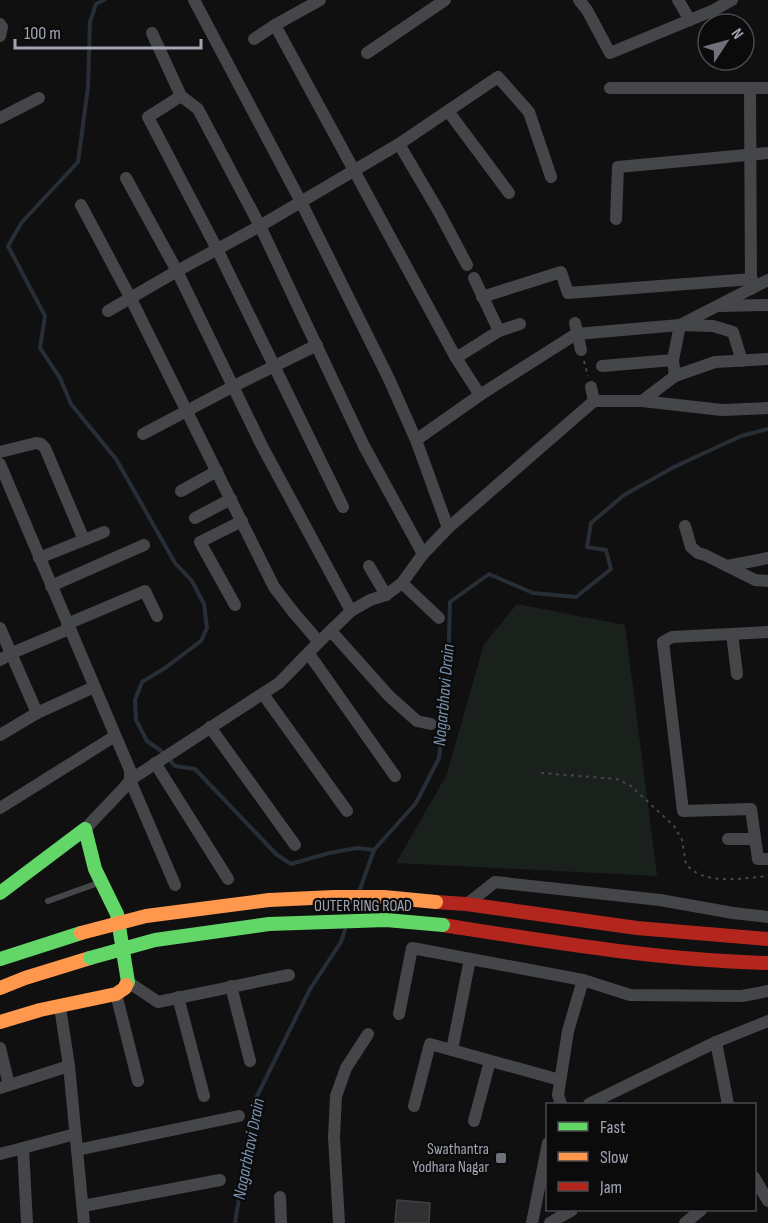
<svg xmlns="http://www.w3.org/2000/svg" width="768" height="1223" viewBox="0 0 768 1223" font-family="'Sofia Sans Condensed',sans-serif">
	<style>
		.green { fill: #1a211c }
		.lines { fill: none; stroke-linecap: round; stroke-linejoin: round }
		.stream { stroke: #282e35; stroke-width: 4 }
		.building { fill: #313133; stroke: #404044; stroke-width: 1.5 }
		.path { stroke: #46474b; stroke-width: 2; stroke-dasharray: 3 4.5; stroke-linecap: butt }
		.lane { stroke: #454649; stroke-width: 6 }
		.street { stroke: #454649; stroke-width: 12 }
		.fast { stroke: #63d668; stroke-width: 14 }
		.slow { stroke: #ff974d; stroke-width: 14 }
		.jam { stroke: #b3261e; stroke-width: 14 }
		.fast-bridge { stroke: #63d668; stroke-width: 14 }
		.slow-bridge { stroke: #ff974d; stroke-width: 14 }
		.poi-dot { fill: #6e717a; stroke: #0b0b0c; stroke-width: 2 }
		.labels { text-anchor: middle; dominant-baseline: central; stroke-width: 4.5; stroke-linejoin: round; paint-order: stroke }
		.street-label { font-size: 16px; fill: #a1a5b2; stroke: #0b0b0c }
		.poi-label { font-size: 16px; fill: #a1a5b2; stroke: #0b0b0c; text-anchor: end }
		.water-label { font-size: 18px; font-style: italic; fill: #7890ad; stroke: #0b0b0c }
	</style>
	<rect width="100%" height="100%" fill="#101011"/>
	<polygon class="green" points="517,604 625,625 657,876 396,863 447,774 484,644"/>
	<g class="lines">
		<g class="stream">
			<polyline points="104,0 96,4 90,22 88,87 78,162 22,222 8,246 45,316 40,348 60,378 71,404 116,459 175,563 192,581 204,604 207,628 201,641 165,668 142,682 135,700 136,720 147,741 160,750 175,766 195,769 277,855 291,864 329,853 357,848 374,850"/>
			<polyline points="360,889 374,850 416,803 439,758 448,676 450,602 489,574 533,593 576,597 611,569 606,550 587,547 591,523 624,495 674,467 741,436 768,429"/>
			<polyline points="235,1223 255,1100 310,989 341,942 345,930"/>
		</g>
	</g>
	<polygon class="building" points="397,1200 430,1203 429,1223 395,1223"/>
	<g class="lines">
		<g class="path">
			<polyline points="584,361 588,376"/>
			<path d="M541,773L617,779L631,786L674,826L682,840L686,865C690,868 694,872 699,874C719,883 746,878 768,876"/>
		</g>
		<polyline class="lane" points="48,901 101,882"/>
		<g class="street">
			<polyline points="194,0 301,202 389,379 416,440 448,528"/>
			<polyline points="579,0 587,10 610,53 714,10 732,0"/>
			<polyline points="678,0 690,20"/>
			<polyline points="0,24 2,27 0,36"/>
			<polyline points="275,25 456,358"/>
			<polyline points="152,33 181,96"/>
			<polyline points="254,39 275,25 320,0"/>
			<polyline points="367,53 445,0"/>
			<polyline points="610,88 768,88"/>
			<polyline points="750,88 751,289"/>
			<polyline points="448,111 509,193"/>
			<polyline points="0,118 39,98"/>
			<polyline points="399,144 439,212 467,265"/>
			<polyline points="126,178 177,271 262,446 351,611"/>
			<polyline points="81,205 131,299 274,587 294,613 319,642 279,683 130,780 175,885"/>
			<polyline points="616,219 618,167 768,153"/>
			<polyline points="482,297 561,272 568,293 752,279"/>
			<polyline points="720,306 768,305"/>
			<polyline points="108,311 177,271 260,226 399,144 498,77 529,112 551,177"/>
			<polyline points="575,323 581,350"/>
			<polyline points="499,331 520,324"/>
			<polyline points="602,366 673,360"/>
			<polyline points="675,376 673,360 680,325 768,280"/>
			<polyline points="591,387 594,401"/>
			<polyline points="480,395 576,334 680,325 713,326 733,332 742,361"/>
			<polyline points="642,401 722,410 768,408"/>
			<polyline points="143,434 232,387 317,345"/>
			<polyline points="416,440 480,395 456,358 499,331 474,278"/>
			<polyline points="0,452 36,443 41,444 45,448 84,540 39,558"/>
			<polyline points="0,464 130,770 130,780 124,788 85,829"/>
			<polyline points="181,491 217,471"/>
			<polyline points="343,507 217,249 148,117 181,96 198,109 260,226 364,446 423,554"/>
			<polyline points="195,518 231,499"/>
			<polyline points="685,526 691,547 698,553 705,555 727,566 768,558"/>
			<polyline points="84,540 104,532"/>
			<polyline points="369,566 386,595"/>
			<polyline points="727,566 755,580 768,581"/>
			<polyline points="402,583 439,618"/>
			<polyline points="51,586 144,545"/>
			<polyline points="235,605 200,542 242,521"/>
			<polyline points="67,624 145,591 157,616"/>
			<polyline points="0,628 37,713"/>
			<polyline points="331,631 389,696 417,721 431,724"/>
			<polyline points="768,632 672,637 663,642 683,811 751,809 758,859 768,859"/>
			<polyline points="732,634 737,674"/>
			<polyline points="319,642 351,611 370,600 386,595 402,583 423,554 448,528 594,401 642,401 675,376 715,362 768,359"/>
			<polyline points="309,654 395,776"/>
			<polyline points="0,660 12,653 69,629"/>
			<polyline points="263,694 347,811"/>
			<polyline points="210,727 295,845"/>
			<polyline points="0,735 37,713 94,687"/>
			<polyline points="155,763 228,879"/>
			<polyline points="0,808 115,736"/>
			<polyline points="728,839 755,839"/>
			<polyline points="467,904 495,882 660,900 733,913 768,917"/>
			<polyline points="128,982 158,1002 289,975"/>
			<polyline points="231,986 250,1061"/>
			<polyline points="116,994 138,1081"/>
			<polyline points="178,997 204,1096"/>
			<polyline points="60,1007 69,1066 84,1223"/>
			<polyline points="399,1014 412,948 583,980 630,995 742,996 768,991"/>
			<polyline points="716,1042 728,1104"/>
			<polyline points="0,1048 9,1085"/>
			<polyline points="452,1050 470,959"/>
			<polyline points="0,1088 69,1066"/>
			<polyline points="561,1104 558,1095 568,1031 583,980"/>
			<polyline points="589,1104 716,1042 768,1021"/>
			<polyline points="414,1106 430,1044 560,1080"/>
			<polyline points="474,1121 490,1061"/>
			<polyline points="23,1148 75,1134"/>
			<polyline points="77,1150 239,1116"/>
			<polyline points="0,1154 23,1148 27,1223"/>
			<polyline points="754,1177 768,1201"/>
			<polyline points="280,1197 281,1223"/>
			<polyline points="83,1206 220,1180"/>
			<polyline points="339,1223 334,1137 336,1096 346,1068 368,1034"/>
			<polyline points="532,1223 548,1143"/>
			<polyline points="550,1223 572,1210"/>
			<polyline points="685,1223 701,1210"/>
		</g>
		<g class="fast">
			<polyline points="0,893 85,829 95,869 117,914 128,982 126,985"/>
			<polyline points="0,959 81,933"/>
		</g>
		<g class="slow">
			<polyline points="0,988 25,978 90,958"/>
			<polyline points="0,1022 40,1010 116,994 125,988 126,985"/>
		</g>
		<g class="jam">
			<polyline points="436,902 466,904 637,928 768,939"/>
			<path d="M443,925C551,942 658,960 768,963"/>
		</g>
		<polyline class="fast-bridge" points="90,958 155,940 269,924 386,920 443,925"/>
		<polyline class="slow-bridge" points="81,933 146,916 269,900 334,897 384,897 436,902"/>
	</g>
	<rect class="poi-dot" x="495" y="1152" width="12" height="12" rx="3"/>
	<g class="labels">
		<g class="street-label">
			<text x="363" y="906">OUTER RING ROAD</text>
		</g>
		<g class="poi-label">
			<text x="489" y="1149">Swathantra<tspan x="489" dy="18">Yodhara Nagar</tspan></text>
		</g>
		<g class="water-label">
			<text transform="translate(444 695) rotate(-85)">Nagarbhavi Drain</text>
			<text transform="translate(249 1149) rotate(-79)">Nagarbhavi Drain</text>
		</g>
	</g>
	<rect x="546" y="1103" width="210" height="108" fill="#0b0b0c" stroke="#47494e" stroke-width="1.5"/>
	<rect x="558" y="1122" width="30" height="9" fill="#63d668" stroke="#47494e" stroke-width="1.5"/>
	<text x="600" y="1133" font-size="18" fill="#a1a5b2">Fast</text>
	<rect x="558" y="1152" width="30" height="9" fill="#ff974d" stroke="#47494e" stroke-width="1.5"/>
	<text x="600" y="1163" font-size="18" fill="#a1a5b2">Slow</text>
	<rect x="558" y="1182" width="30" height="9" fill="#b3261e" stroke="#47494e" stroke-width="1.5"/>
	<text x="600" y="1193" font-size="18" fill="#a1a5b2">Jam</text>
	<g transform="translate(726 42) rotate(54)"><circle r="28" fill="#0b0b0c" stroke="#47494e" stroke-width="1.5"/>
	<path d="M0-4.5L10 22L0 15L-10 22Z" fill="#6e717a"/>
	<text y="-9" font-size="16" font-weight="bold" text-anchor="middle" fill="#a1a5b2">N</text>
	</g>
	<path d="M15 39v9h186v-9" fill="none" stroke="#a1a5b2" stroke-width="3"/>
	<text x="24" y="39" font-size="18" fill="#a1a5b2" stroke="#0b0b0c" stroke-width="4.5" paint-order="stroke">100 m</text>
</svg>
